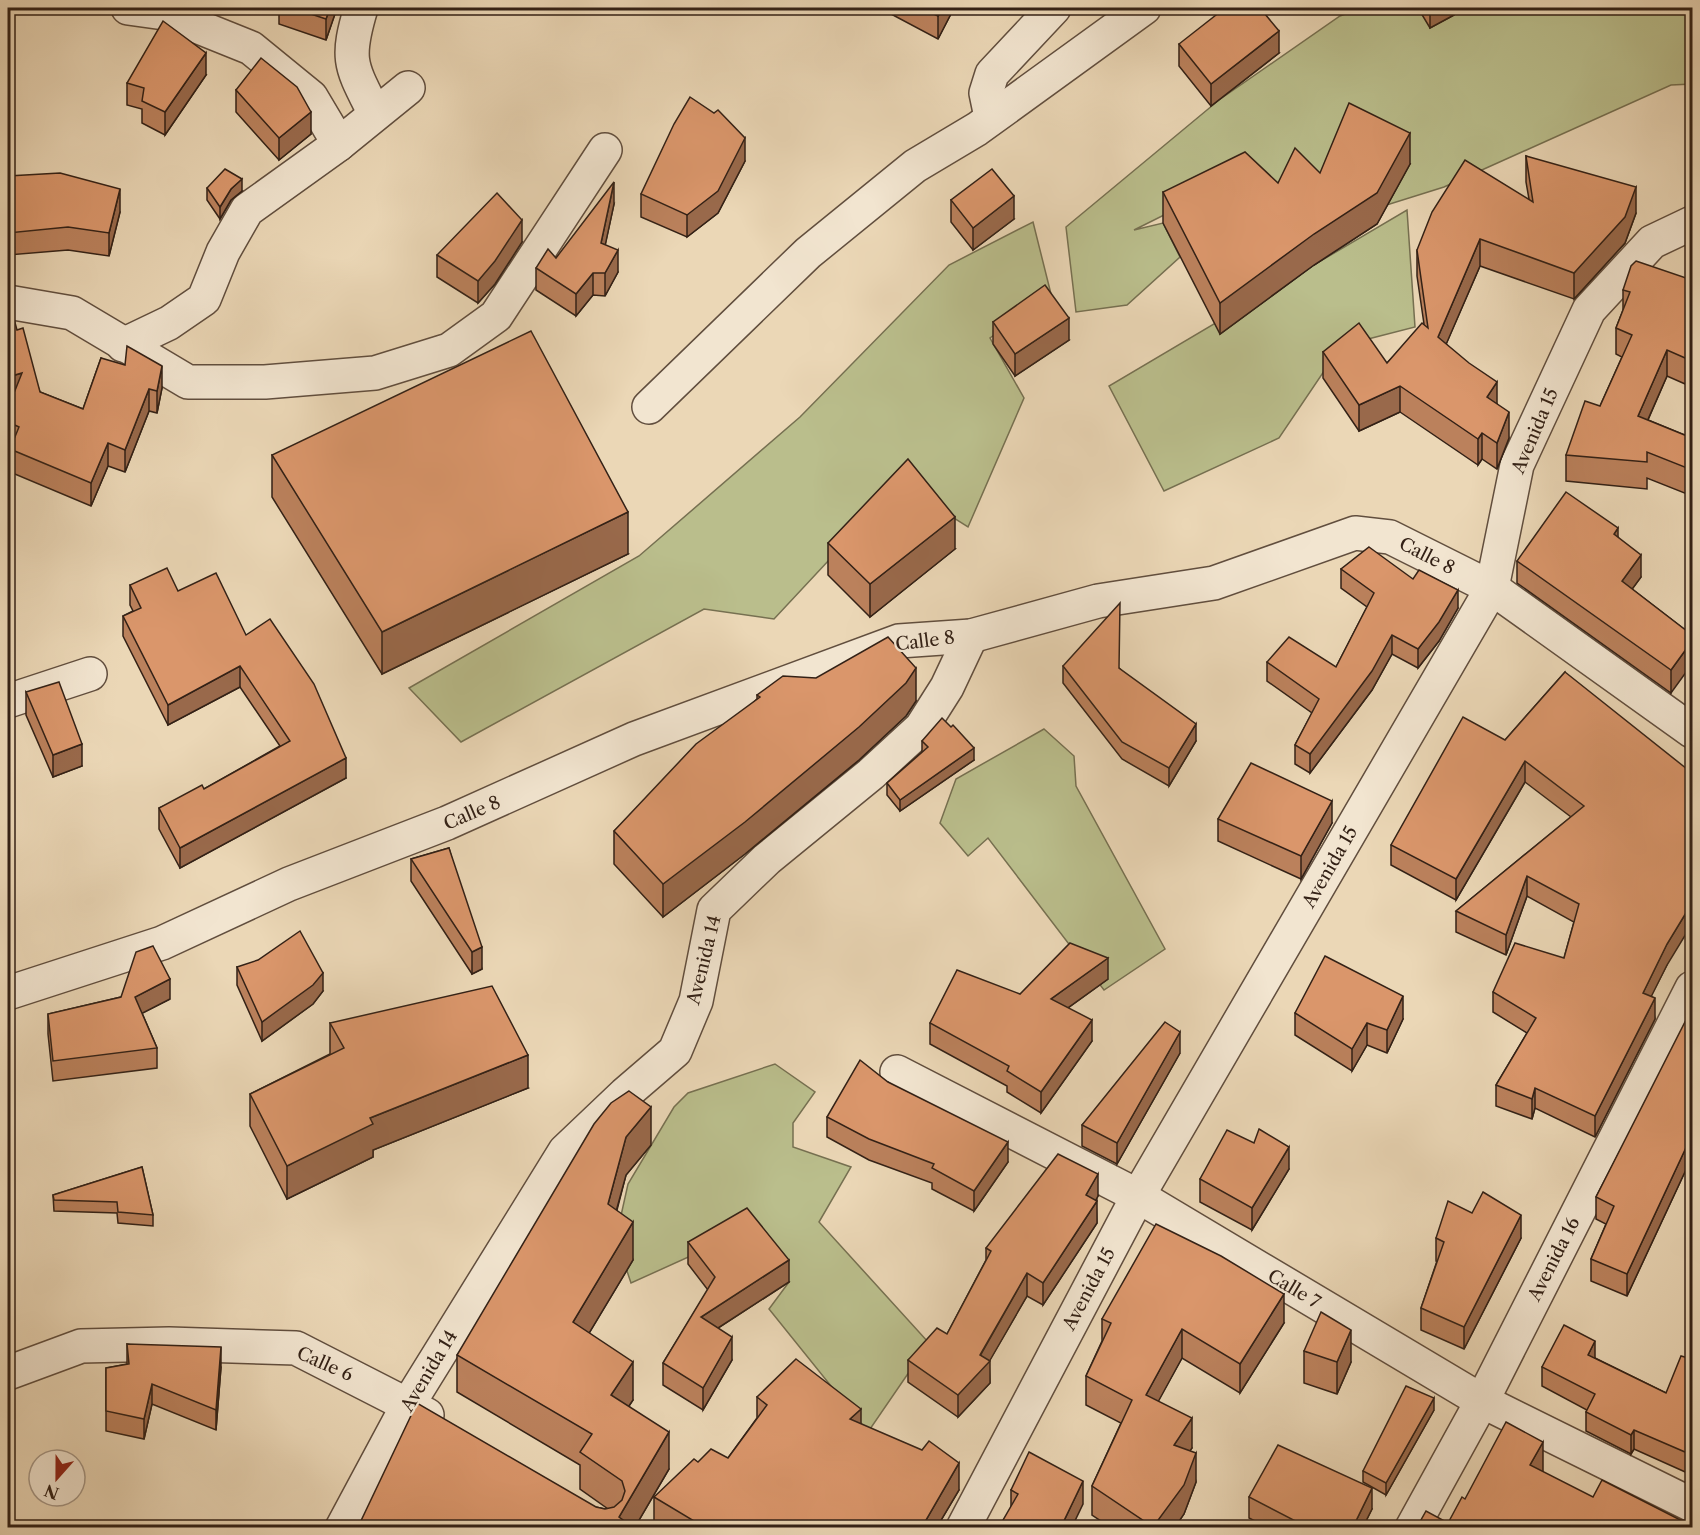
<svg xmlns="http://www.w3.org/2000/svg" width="1700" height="1535" viewBox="0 0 1700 1535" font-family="'Libre Caslon Text',serif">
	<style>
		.green { fill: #babe8c; stroke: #767051; stroke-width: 1.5 }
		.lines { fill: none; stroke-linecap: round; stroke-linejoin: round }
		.minor-casing { stroke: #614e3e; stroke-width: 36 }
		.minor { stroke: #f2e5d0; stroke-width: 33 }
		.wall { fill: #bb815c; stroke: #332116; stroke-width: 1.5 }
		.shaded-wall { fill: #99694b; stroke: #332116; stroke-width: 1.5 }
		.building { fill: #da966b; stroke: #332116; stroke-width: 1.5 }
		.labels { text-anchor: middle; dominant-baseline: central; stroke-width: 4.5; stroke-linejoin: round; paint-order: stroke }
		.street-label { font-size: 18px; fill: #332116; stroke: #f2e5d0 }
	</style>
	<rect width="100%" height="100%" fill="#ebd7b6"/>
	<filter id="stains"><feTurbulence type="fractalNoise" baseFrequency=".00333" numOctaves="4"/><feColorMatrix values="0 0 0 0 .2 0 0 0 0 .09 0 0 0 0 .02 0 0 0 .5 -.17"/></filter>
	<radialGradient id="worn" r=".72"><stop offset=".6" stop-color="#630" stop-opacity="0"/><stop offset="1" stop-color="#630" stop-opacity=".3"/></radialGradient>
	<g class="green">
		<polygon points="1361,8 1692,8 1692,84 1671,85 1444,187 1358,214 1250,172 1134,230 1163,223 1180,257 1127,305 1076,312 1066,227 1219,100 1340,16"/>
		<polygon points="1407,210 1415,327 1341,346 1279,438 1164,491 1109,386"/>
		<polygon points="1033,222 1051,294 990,338 1024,398 968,527 900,484 774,619 704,609 461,742 409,688 639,556 800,417 949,265"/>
		<polygon points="1044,729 1074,756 1076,786 1165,949 1104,990 988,838 968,856 940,823 956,779"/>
		<polygon points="775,1064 815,1092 793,1123 793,1147 851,1167 819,1222 929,1343 868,1432 769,1309 789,1282 748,1230 631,1283 616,1238 628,1184 674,1107 688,1093"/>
	</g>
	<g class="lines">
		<g class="minor-casing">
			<g id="minor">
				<polyline points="128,8 164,13 251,48 311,97 339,144"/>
				<path d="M361,8C345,61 351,66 375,114"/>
				<polyline points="991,117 986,93 992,74 1054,8"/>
				<polyline points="8,302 72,313 188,382 265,382 375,373 449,350 496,316 605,150"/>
				<polyline points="123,345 169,323 204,299 223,252 247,210 339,144 408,88"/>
				<polyline points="649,407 808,253 915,166 977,129 1144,8"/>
				<polyline points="8,701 90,674"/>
				<polyline points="8,993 162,943 289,884 447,823 634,739 899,641 971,636 1098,601 1214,583 1355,533 1390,537 1492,588 1692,731"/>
				<polyline points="897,1072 1138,1196 1482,1401 1692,1505"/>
				<polyline points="8,1373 81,1346 169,1344 296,1348 427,1415"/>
				<polyline points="342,1528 409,1403 565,1151 625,1094 675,1051 696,1001 714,910 767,859 871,774 921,728 947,687 971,636"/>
				<polyline points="963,1528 1138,1196 1492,588 1517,465 1589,310 1652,242 1692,223"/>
				<polyline points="1412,1528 1482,1401 1692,988"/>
			</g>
		</g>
		<use href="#minor" class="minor"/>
	</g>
	<g class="wall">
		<polygon points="279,8 337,8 326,40 279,24"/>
		<polygon points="891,8 954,8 938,39 891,14"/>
		<polygon points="1418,8 1454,8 1454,15 1430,28"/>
		<polygon points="1179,44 1279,53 1211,106 1179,66"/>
		<polygon points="206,75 165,135 142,123 142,109 127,105 127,83"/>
		<polygon points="236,90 311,134 279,160 236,112"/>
		<polygon points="714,113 745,161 718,213 687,237 641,217 641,194"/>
		<polygon points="1526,156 1636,213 1625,243 1574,299 1480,266 1446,344 1497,404 1509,438 1497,469 1482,459 1478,465 1400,412 1359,431 1323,378 1323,352 1387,363 1424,324 1417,276 1417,250 1529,199 1526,182"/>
		<polygon points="1410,164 1377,224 1314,265 1220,334 1163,223 1163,192 1278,183 1320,173"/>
		<polygon points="8,176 120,212 109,256 68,250 8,255"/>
		<polygon points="207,188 242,191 231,200 220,219 207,200"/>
		<polygon points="951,200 1014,219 973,250 951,222"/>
		<polygon points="614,204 605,245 618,272 605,296 593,295 576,316 536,290 536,268 556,258"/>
		<polygon points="522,242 495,284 478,303 437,277 437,255"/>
		<polygon points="1692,280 1692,387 1667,376 1648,420 1692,438 1692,496 1647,478 1647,489 1566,481 1566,455 1600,406 1622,357 1616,354 1616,328 1623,310 1623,290"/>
		<polygon points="993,322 1069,340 1015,376 993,344"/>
		<polygon points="17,330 40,392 83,409 101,358 162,388 157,413 149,411 125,472 108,466 91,506 10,472 10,449 11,446 8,444 8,408 12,398"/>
		<polygon points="272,455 628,554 382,674 272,497"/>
		<polygon points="1618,537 1641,577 1632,589 1692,635 1671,693 1517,583 1517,561"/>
		<polygon points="828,543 955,549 870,617 828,575"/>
		<polygon points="1341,569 1413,579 1458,608 1439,641 1418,668 1392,654 1372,690 1310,773 1295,764 1295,745 1312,713 1267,681 1267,662 1336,667 1367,607 1341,588"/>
		<polygon points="130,585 178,591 246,635 346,778 180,868 159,829 159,808 204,789 280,746 240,687 168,725 123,636 123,616 133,611 130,605"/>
		<polygon points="1063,666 1119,668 1196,741 1169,786 1122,759 1063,683"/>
		<polygon points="1565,672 1667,965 1651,996 1655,1019 1595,1137 1535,1108 1532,1119 1496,1106 1496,1085 1527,1033 1493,1012 1493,992 1564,958 1574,922 1527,896 1506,955 1456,932 1456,911 1571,817 1525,782 1456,900 1391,865 1391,845 1505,740"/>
		<polygon points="26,692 82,766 53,777 26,715"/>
		<polygon points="757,695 916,701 906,716 859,760 745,854 663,917 614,864 614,831 757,699"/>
		<polygon points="951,727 974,760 900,811 887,795 887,783 922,752 922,741"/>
		<polygon points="1218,819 1332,823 1301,879 1218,841"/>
		<polygon points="449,848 482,969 472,974 411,881 411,859"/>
		<polygon points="237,967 323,991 313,1004 262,1041 237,985"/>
		<polygon points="1108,979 1068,1008 1092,1041 1041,1113 1007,1092 1007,1086 930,1044 930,1023 1020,994"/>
		<polygon points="121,997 170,999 142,1013 157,1048 157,1068 53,1081 48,1034 48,1014"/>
		<polygon points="1295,1013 1403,1019 1387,1053 1367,1045 1352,1071 1295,1035"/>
		<polygon points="1692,1013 1692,1162 1690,1161 1627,1296 1591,1281 1591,1259 1606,1224 1596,1219 1596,1197"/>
		<polygon points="330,1023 528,1088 373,1150 373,1157 287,1199 250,1126 250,1094 330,1054"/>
		<polygon points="1180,1053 1117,1164 1082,1146 1082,1125"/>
		<polygon points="888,1082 1008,1162 974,1211 932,1189 932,1183 869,1160 827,1137 827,1117"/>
		<polygon points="1254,1143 1289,1169 1252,1230 1200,1202 1200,1179"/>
		<polygon points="651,1145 626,1175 617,1210 633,1260 589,1333 633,1400 629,1406 669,1469 635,1527 358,1527 596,1507 605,1509 608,1509 580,1489 580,1465 457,1392 457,1355"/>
		<polygon points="142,1167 153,1215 153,1226 118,1223 117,1213 54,1211 53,1195"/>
		<polygon points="1098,1196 1096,1200 1097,1223 1043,1305 1027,1296 989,1361 990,1383 958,1417 908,1382 908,1360 947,1334 986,1260 986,1248"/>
		<polygon points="1472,1213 1521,1238 1464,1349 1421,1330 1421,1308 1437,1261 1436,1261 1436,1238"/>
		<polygon points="688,1242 789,1282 718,1328 732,1360 703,1410 663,1385 663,1363 708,1290 688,1264"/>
		<polygon points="1102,1319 1284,1323 1240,1393 1182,1358 1158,1401 1192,1448 1189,1451 1196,1482 1184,1514 1175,1527 1110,1527 1092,1515 1092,1486 1121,1423 1086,1405 1086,1376 1102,1341"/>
		<polygon points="127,1344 221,1367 216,1430 152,1404 144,1439 106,1431 106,1368 127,1364"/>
		<polygon points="1304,1351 1351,1362 1337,1394 1304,1383"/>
		<polygon points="1595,1358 1666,1393 1692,1359 1692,1475 1634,1449 1631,1454 1586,1431 1586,1412 1587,1410 1542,1386 1542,1367"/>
		<polygon points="757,1397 861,1424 959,1490 937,1527 659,1527 654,1524 654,1497 698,1462 728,1458 757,1418"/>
		<polygon points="1434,1410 1386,1495 1363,1482 1363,1471"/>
		<polygon points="1011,1490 1083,1504 1011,1507"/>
		<polygon points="1249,1497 1372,1509 1363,1527 1267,1527 1249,1518"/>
	</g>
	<g class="shaded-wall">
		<polygon points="330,8 337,8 326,40 326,19"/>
		<polygon points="943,8 954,8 938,39 938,16"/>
		<polygon points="1430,8 1454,8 1454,15 1430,28"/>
		<polygon points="1279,31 1279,53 1211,106 1211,84"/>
		<polygon points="206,53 206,75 165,135 165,112"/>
		<polygon points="311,112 311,134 279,160 279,138"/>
		<polygon points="1410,133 1410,164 1377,224 1314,265 1220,334 1220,303"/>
		<polygon points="745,138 745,161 718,213 687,237 687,215"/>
		<polygon points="242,179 242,191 231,200 220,219 220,207 231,189"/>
		<polygon points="614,182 614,204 601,265 601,243"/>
		<polygon points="1636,187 1636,213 1625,243 1574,299 1574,273"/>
		<polygon points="120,189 120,212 109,256 109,233"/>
		<polygon points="1014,196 1014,219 973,250 973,228"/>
		<polygon points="522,220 522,242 495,284 478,303 478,281"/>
		<polygon points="1480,239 1480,266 1438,363 1438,337"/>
		<polygon points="618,250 618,272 605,296 605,273"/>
		<polygon points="593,273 593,295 576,316 576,294"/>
		<polygon points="1069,318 1069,340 1015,376 1015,354"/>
		<polygon points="1667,350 1667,376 1638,442 1638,416"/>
		<polygon points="162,366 162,388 157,413 157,391"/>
		<polygon points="22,373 22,395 8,399 8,377"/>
		<polygon points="1497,382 1497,408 1487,397"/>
		<polygon points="1400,386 1400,412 1359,431 1359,405"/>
		<polygon points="149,389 149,411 125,472 125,450"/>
		<polygon points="1509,412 1509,438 1497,469 1497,443"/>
		<polygon points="1482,433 1482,459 1478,465 1478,439"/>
		<polygon points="108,443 108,466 91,506 91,483"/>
		<polygon points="628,512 628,554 382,674 382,632"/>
		<polygon points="955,517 955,549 870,617 870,584"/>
		<polygon points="1618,528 1618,551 1614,534"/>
		<polygon points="1641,555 1641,577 1622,603 1622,581"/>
		<polygon points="1458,590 1458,608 1439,641 1418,668 1418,649"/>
		<polygon points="1392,635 1392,654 1372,690 1310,773 1310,754"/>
		<polygon points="1692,641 1692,664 1671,693 1671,670"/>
		<polygon points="240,666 240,687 168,725 168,705"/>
		<polygon points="916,668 916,701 906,716 859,760 745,854 663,917 663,884"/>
		<polygon points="1196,724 1196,741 1169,786 1169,768"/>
		<polygon points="82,744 82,766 53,777 53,755"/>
		<polygon points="974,748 974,760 900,811 900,800"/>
		<polygon points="346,758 346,778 180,868 180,848"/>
		<polygon points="1525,761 1525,782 1456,900 1456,879"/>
		<polygon points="1332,801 1332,823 1301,879 1301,856"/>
		<polygon points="1527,876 1527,896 1506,955 1506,935"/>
		<polygon points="1692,903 1692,924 1667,965 1643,1013 1643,993 1667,944"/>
		<polygon points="482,947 482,969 472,974 472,952"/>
		<polygon points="1108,958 1108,979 1051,1020 1051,999"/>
		<polygon points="323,973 323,991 313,1004 262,1041 262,1022"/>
		<polygon points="170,979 170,999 135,1017 135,997"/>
		<polygon points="1403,996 1403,1019 1387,1053 1387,1030"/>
		<polygon points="1655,998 1655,1019 1595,1137 1595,1116"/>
		<polygon points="1092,1020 1092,1041 1041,1113 1041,1092"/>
		<polygon points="1367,1023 1367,1045 1352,1071 1352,1049"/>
		<polygon points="1180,1032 1180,1053 1117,1164 1117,1143"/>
		<polygon points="528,1055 528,1088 373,1150 373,1157 287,1199 287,1166 370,1118"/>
		<polygon points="1535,1088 1535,1108 1532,1119 1532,1099"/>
		<polygon points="651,1107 651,1145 626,1175 608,1241 608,1204 626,1137"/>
		<polygon points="1690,1139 1690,1161 1627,1296 1627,1274"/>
		<polygon points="1008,1142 1008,1162 974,1211 974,1191"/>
		<polygon points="1289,1147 1289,1169 1252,1230 1252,1208"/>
		<polygon points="1098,1174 1098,1196 1086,1218 1086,1195"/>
		<polygon points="1097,1201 1097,1223 1043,1305 1043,1283"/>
		<polygon points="1521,1215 1521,1238 1464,1349 1464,1327"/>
		<polygon points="633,1222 633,1260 573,1360 573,1322"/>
		<polygon points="789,1260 789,1282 701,1339 701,1317"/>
		<polygon points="1027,1273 1027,1296 989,1362 990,1361 990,1383 958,1417 958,1395"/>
		<polygon points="1284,1294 1284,1323 1240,1393 1240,1364"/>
		<polygon points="8,1325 9,1325 9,1343 8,1344"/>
		<polygon points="1182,1329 1182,1358 1146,1424 1146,1395"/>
		<polygon points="1351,1330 1351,1362 1337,1394 1337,1362"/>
		<polygon points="732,1337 732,1360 703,1410 703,1388"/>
		<polygon points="1595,1341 1595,1360 1588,1355"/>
		<polygon points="221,1347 221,1367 216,1430 216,1410"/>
		<polygon points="633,1362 633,1400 611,1432 611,1395"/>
		<polygon points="152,1384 152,1404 144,1439 144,1419"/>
		<polygon points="1434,1398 1434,1410 1386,1495 1386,1483"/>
		<polygon points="861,1409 861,1436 850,1419"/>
		<polygon points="1192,1418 1192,1448 1174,1474 1174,1445"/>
		<polygon points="1634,1430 1634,1449 1631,1454 1631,1435"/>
		<polygon points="669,1432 669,1469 635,1527 619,1527 619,1517"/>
		<polygon points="1543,1442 1543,1475 1530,1465"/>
		<polygon points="1196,1453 1196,1482 1184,1514 1175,1527 1154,1527"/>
		<polygon points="959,1463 959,1490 937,1527 922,1527"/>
		<polygon points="1083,1481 1083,1504 1072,1527 1061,1527"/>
		<polygon points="1372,1488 1372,1509 1363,1527 1353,1527"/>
	</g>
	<g class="building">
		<polygon points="293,8 330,8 326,19"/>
		<polygon points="921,8 943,8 938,16"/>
		<polygon points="1225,8 1260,8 1279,31 1211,84 1179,44"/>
		<polygon points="163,21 206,53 165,112 142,101 144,88 127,83"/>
		<polygon points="261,58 297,87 311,112 279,138 236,90"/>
		<polygon points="690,97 714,113 718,110 745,138 718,191 687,215 641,194 674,124"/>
		<polygon points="1349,103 1410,133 1377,193 1314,234 1220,303 1163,192 1245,152 1278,183 1295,148 1320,173"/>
		<polygon points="1526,156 1636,187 1625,217 1574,273 1480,239 1438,337 1469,363 1497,382 1487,397 1509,412 1497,443 1482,433 1478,439 1400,386 1359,405 1323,352 1359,323 1387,363 1422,323 1428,328 1417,250 1432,212 1465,160 1533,202"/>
		<polygon points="225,169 242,179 231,189 220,207 207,188"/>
		<polygon points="992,169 1014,196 973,228 951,200"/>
		<polygon points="60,173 120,189 109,233 68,227 8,233 8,176"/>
		<polygon points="614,182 601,243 618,250 605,273 593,273 576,294 536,268 548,249 556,258"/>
		<polygon points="497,193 522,220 495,261 478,281 437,255"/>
		<polygon points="1636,261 1692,280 1692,361 1667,350 1638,416 1692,438 1692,470 1647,452 1647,462 1566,455 1585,401 1600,406 1632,335 1616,328 1630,292 1623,290 1631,266"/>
		<polygon points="1045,285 1069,318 1015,354 993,322"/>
		<polygon points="12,312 17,330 23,328 40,392 83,409 101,358 125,365 127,346 162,366 157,391 149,389 125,450 108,443 91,483 10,449 19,427 8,422 8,408 22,373 8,377 8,313"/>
		<polygon points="531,331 628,512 382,632 272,455"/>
		<polygon points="908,459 955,517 870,584 828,543"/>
		<polygon points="1566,492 1618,528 1614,534 1641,555 1622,581 1692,635 1692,641 1671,670 1517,561"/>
		<polygon points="1369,547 1413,579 1419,570 1458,590 1439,622 1418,649 1392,635 1372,671 1310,754 1295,745 1319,699 1267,662 1289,637 1336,667 1374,593 1341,569"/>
		<polygon points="167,568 178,591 216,573 246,635 270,619 314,684 346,758 180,848 159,808 202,785 204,789 290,741 240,666 168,705 123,616 141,608 130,585"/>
		<polygon points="1120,603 1119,668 1196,724 1169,768 1122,742 1063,666"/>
		<polygon points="888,637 916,668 906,683 859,727 745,822 663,884 614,831 696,744 760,697 757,695 783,676 816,678"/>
		<polygon points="1565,672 1692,773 1692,903 1667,944 1643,993 1655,998 1595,1116 1535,1088 1532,1099 1496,1085 1536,1018 1493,992 1515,943 1564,958 1579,904 1527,876 1506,935 1456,911 1584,806 1525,761 1456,879 1391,845 1463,717 1505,740"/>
		<polygon points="59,682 82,744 53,755 26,692"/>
		<polygon points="942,718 951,727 953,725 974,748 900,800 887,783 928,747 922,741"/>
		<polygon points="1251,763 1332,801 1301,856 1218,819"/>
		<polygon points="449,848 482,947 472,952 411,859"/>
		<polygon points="300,931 323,973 313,985 262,1022 237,967 258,960"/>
		<polygon points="1070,943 1108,958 1051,999 1092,1020 1041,1092 1007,1071 1009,1066 930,1023 957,970 1020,994"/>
		<polygon points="153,946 170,979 135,997 157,1048 53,1061 48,1014 121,997 136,952"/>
		<polygon points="1325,956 1403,996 1387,1030 1367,1023 1352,1049 1295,1013"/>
		<polygon points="492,986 528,1055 370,1118 373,1124 287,1166 250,1094 344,1048 330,1023"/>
		<polygon points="1690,1012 1692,1013 1692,1141 1690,1139 1627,1274 1591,1259 1614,1206 1596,1197"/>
		<polygon points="1165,1022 1180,1032 1117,1143 1082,1125"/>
		<polygon points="860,1060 888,1082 1008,1142 974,1191 932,1168 934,1164 869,1139 827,1117"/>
		<polygon points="629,1091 651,1107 626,1137 608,1204 633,1222 573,1322 633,1362 611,1395 669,1432 619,1517 633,1527 358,1527 417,1403 596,1507 605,1509 614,1507 622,1500 625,1491 622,1481 580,1452 592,1434 457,1355 594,1124 611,1103"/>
		<polygon points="1259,1129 1289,1147 1252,1208 1200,1179 1227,1130 1254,1143"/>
		<polygon points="1058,1154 1098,1174 1086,1195 1097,1201 1043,1283 1027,1273 980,1355 990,1361 958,1395 908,1360 937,1328 947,1334 991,1251 986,1248"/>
		<polygon points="142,1167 153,1215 118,1212 117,1202 54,1200 53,1195"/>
		<polygon points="1483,1192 1521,1215 1464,1327 1421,1308 1444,1242 1436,1238 1448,1201 1472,1213"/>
		<polygon points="747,1208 789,1260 701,1317 732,1337 703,1388 663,1363 715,1277 688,1242"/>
		<polygon points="1156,1224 1221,1256 1284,1294 1240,1364 1182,1329 1146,1395 1192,1418 1174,1445 1196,1453 1184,1485 1153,1527 1092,1486 1132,1400 1086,1376 1111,1323 1102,1319"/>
		<polygon points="1321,1312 1351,1330 1337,1362 1304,1351"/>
		<polygon points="1564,1325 1595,1341 1588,1355 1666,1393 1681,1356 1692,1359 1692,1455 1634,1430 1631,1435 1586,1412 1595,1394 1542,1367"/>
		<polygon points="127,1344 221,1347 216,1410 152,1384 144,1419 106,1411 106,1368 129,1364"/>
		<polygon points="796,1359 861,1409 850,1419 922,1450 929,1441 959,1463 922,1527 704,1527 654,1497 694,1459 698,1462 711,1449 728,1458 767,1405 757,1397"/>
		<polygon points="1406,1386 1434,1398 1386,1483 1363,1471"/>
		<polygon points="1506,1422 1543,1442 1530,1465 1593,1497 1602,1480 1692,1526 1692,1527 1417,1527 1426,1511 1448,1523 1462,1497 1465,1499"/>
		<polygon points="1278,1445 1372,1488 1353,1527 1307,1527 1249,1497"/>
		<polygon points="1029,1452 1083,1481 1061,1527 999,1527 1018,1494 1011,1490"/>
	</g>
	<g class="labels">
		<g class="street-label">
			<text transform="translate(1535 431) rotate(-67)">Avenida 15</text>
			<text transform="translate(1427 556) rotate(27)">Calle 8</text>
			<text transform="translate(925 641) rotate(-7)">Calle 8</text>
			<text transform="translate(472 813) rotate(-23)">Calle 8</text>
			<text transform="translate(1330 867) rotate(-60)">Avenida 15</text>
			<text transform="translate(704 960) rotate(-76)">Avenida 14</text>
			<text transform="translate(1554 1259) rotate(-63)">Avenida 16</text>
			<text transform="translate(1089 1289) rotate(-62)">Avenida 15</text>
			<text transform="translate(1294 1289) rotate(31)">Calle 7</text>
			<text transform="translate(325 1364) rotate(24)">Calle 6</text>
			<text transform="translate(429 1371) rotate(-59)">Avenida 14</text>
		</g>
	</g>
	<rect width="1700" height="1535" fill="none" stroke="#ebd7b6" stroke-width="30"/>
	<rect x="9" y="9" width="1682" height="1517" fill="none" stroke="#332116" stroke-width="3"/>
	<rect x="15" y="15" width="1670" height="1505" fill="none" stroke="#332116" stroke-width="1.5"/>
	<g transform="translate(57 1478) rotate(201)"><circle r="28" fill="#f2e5d0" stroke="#a69786" stroke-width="1.5"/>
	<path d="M0-4.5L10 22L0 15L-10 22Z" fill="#8f2418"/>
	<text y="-9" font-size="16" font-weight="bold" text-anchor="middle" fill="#332116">N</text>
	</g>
	<rect width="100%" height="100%" filter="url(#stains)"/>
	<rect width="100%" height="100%" fill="url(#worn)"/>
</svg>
